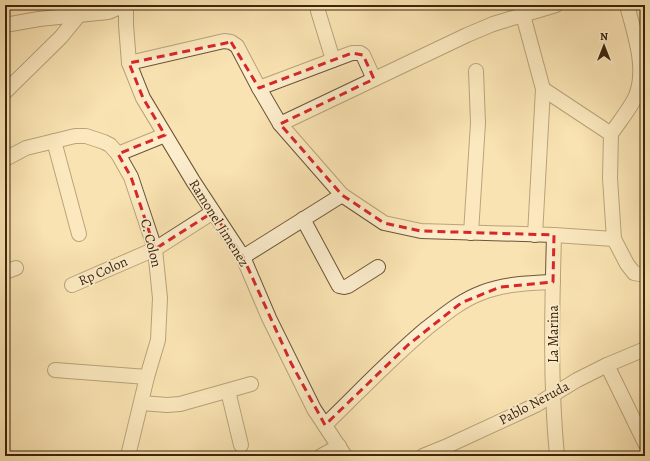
<svg xmlns="http://www.w3.org/2000/svg" width="650" height="461" viewBox="0 0 650 461" font-family="Alegreya,serif">
	<style>
		.lines { fill: none; stroke-linecap: round; stroke-linejoin: round }
		.minor-casing { stroke: #6c5535; stroke-width: 16 }
		.minor { stroke: #fcedcd; stroke-width: 14 }
		.marked { fill: none; stroke: #d62828; stroke-width: 3; stroke-dasharray: 8 5; stroke-linejoin: round }
		.labels { text-anchor: middle; dominant-baseline: central; stroke-width: 3.5; stroke-linejoin: round; paint-order: stroke }
		.street-label { font-size: 14px; fill: #3d260b; stroke: #fcedcd }
	</style>
	<rect width="100%" height="100%" fill="#fae3b2"/>
	<filter id="stains"><feTurbulence type="fractalNoise" baseFrequency=".005" numOctaves="4"/><feColorMatrix values="0 0 0 0 .2 0 0 0 0 .09 0 0 0 0 .02 0 0 0 .5 -.17"/></filter>
	<radialGradient id="worn" r=".72"><stop offset=".6" stop-color="#630" stop-opacity="0"/><stop offset="1" stop-color="#630" stop-opacity=".3"/></radialGradient>
	<g class="lines">
		<g class="minor-casing">
			<g id="minor">
				<polyline points="126,5 126,25 129,63 143,98 193,181 243,257 269,318 314,409 345,456"/>
				<polyline points="317,5 318,11 333,60"/>
				<polyline points="523,15 543,89 535,235"/>
				<polyline points="5,25 39,19 108,12 120,7 121,5"/>
				<polyline points="129,63 224,41 231,42 237,46 259,88 280,124 342,195 384,223 421,231 554,235 614,239"/>
				<polyline points="259,88 352,53 360,53 363,55 374,79"/>
				<polyline points="543,89 611,134 610,178 614,239 627,264 634,273 645,275"/>
				<polyline points="5,92 61,37 79,15"/>
				<polyline points="280,124 467,35 493,24 556,5"/>
				<path d="M611,134C619,122 629,110 635,98C648,70 634,33 627,5"/>
				<polyline points="54,141 79,234"/>
				<polyline points="118,154 165,135"/>
				<polyline points="5,159 26,148 75,136 86,136 104,142 110,145 118,154 131,177 155,249 160,298 158,340 147,377 128,456"/>
				<polyline points="303,219 339,286 344,287 348,286 378,267"/>
				<polyline points="471,233 478,123 476,71"/>
				<path d="M554,235C552,308 550,383 557,456"/>
				<polyline points="243,257 342,195"/>
				<polyline points="5,272 16,268"/>
				<polyline points="72,285 155,249 213,212"/>
				<polyline points="607,365 645,443"/>
				<polyline points="55,370 147,377"/>
				<polyline points="228,391 241,445"/>
				<polyline points="141,403 167,405 180,404 251,384"/>
				<path d="M325,425C359,392 391,358 427,328C444,315 460,301 481,293C503,284 529,283 553,282"/>
				<polyline points="321,456 339,446"/>
				<polyline points="423,456 445,447 536,405 577,380 607,365 645,349"/>
			</g>
		</g>
		<use href="#minor" class="minor"/>
	</g>
	<path d="M0 0H650V461H0ZM231,42L259,88L352,53L363,55L374,79L280,124L342,195L384,223L421,231L554,235L553,282L500,287L461,303L408,345L325,425L291,363L243,257L213,212L155,249L131,177L118,154L165,135L143,98L129,63Z" fill="#fae3b2" fill-opacity=".55" fill-rule="evenodd"/>
	<path class="marked" d="M231,42L259,88L352,53L363,55L374,79L280,124L342,195L384,223L421,231L554,235L553,282L500,287L461,303L408,345L325,425L291,363L243,257L213,212L155,249L131,177L118,154L165,135L143,98L129,63Z"/>
	<g class="labels">
		<g class="street-label">
			<text transform="translate(219 223) rotate(58)">Ramonel Jimenez</text>
			<text transform="translate(151 243) rotate(76)">C. Colon</text>
			<text transform="translate(103 271) rotate(-24)">Rp Colon</text>
			<text transform="translate(553 334) rotate(-90)">La Marina</text>
			<text transform="translate(534 403) rotate(-28)">Pablo Neruda</text>
		</g>
	</g>
	<rect width="650" height="461" fill="none" stroke="#fae3b2" stroke-width="20"/>
	<rect x="6" y="6" width="638" height="449" fill="none" stroke="#3d260b" stroke-width="2"/>
	<rect x="10" y="10" width="630" height="441" fill="none" stroke="#3d260b"/>
	<g transform="translate(604 46)" stroke="#fcedcd" stroke-width="3" paint-order="stroke">
	<path d="M0-3L7 15L0 10L-7 15Z" fill="#3d260b"/>
	<text y="-6" font-size="11" font-weight="bold" text-anchor="middle" fill="#3d260b">N</text>
	</g>
	<rect width="100%" height="100%" filter="url(#stains)"/>
	<rect width="100%" height="100%" fill="url(#worn)"/>
</svg>
